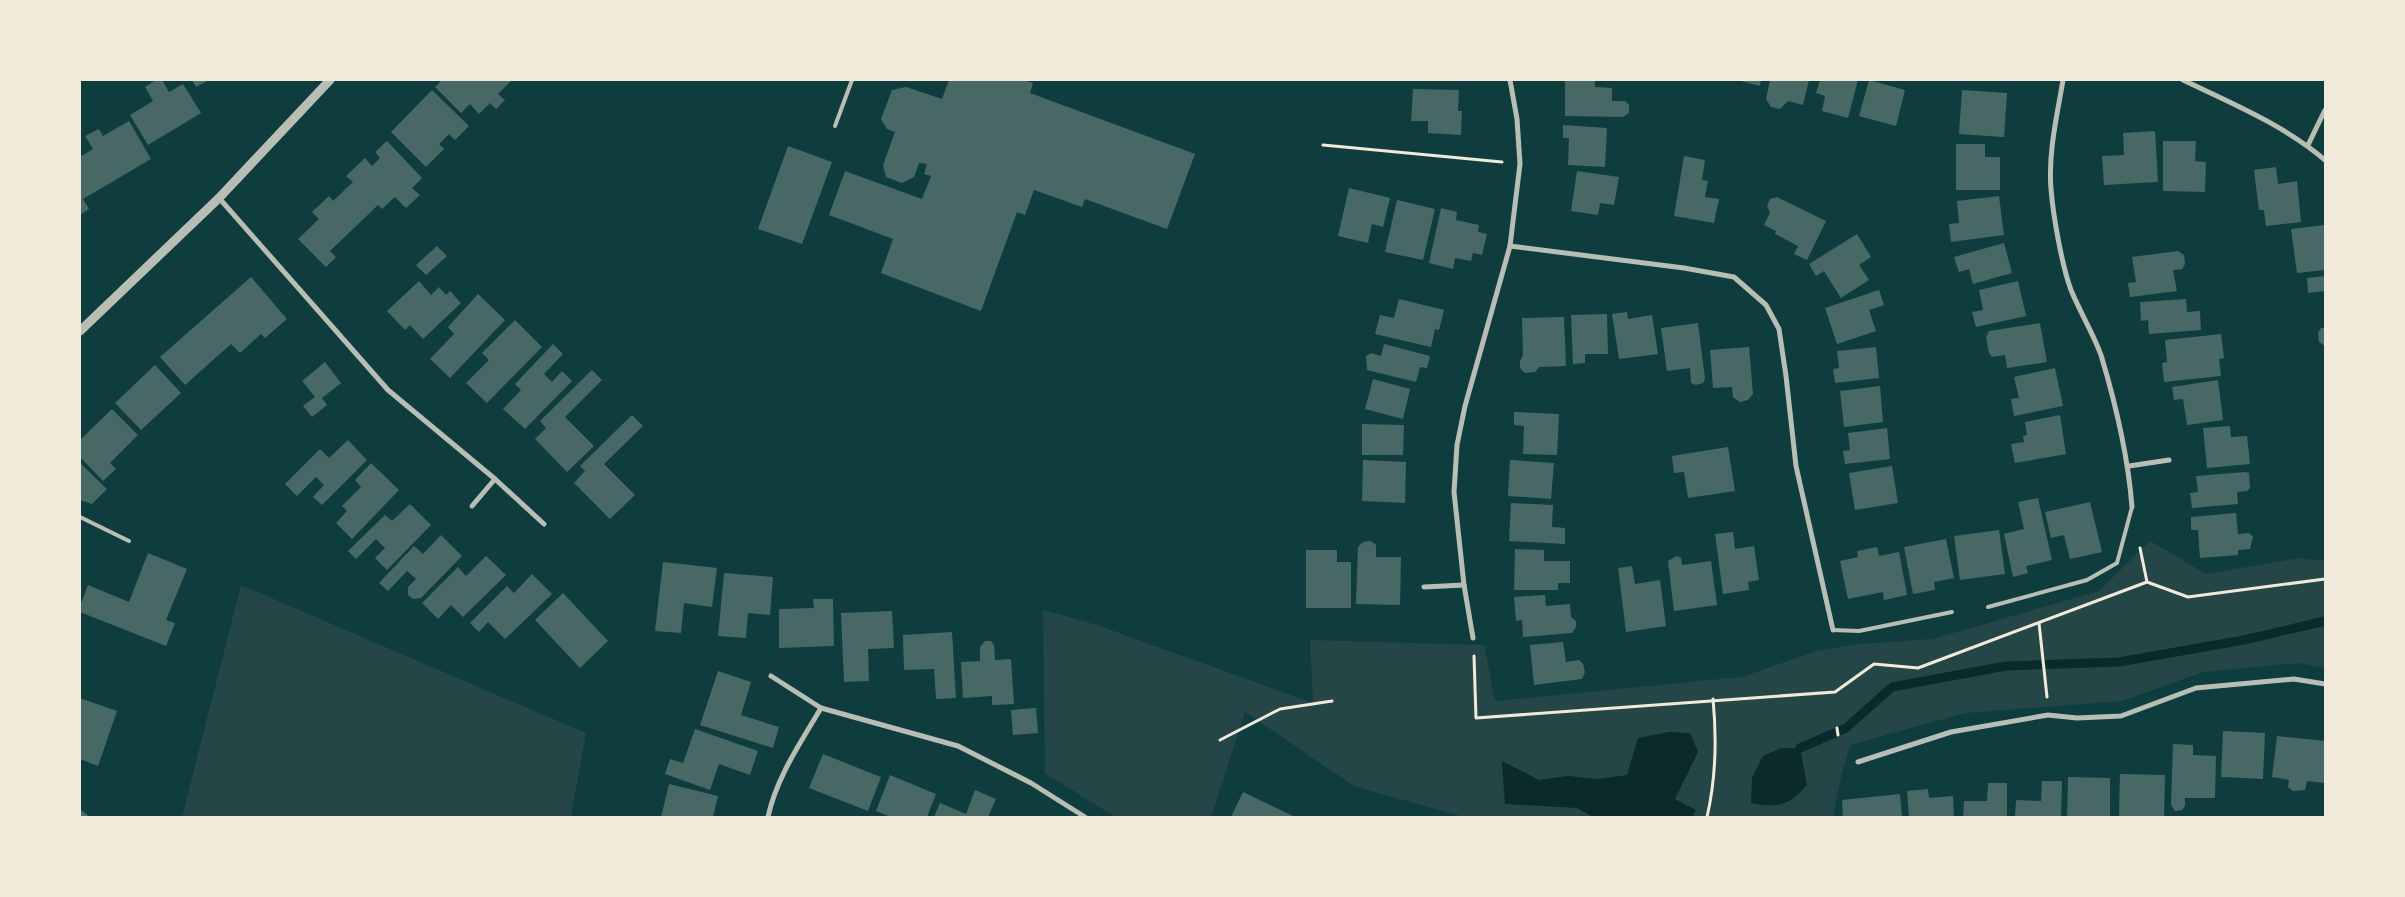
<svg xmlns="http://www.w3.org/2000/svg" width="2405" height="897" viewBox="0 0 2405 897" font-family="'Times New Roman',serif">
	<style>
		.green { fill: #244646 }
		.water { fill: #0a2a2b }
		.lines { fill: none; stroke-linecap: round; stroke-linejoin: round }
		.stream { stroke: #0a2a2b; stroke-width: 9 }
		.building { fill: #486865 }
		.path { stroke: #f1e9da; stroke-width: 3 }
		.service { stroke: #b8beb3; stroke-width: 4 }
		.minor { stroke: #b8beb3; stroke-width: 5 }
		.tertiary { stroke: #b8beb3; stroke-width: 9 }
	</style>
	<rect width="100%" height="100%" fill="#0f3d3e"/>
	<g class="green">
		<polygon points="2150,541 2206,574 2299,558 2325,561 2325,668 2299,663 2203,672 2122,701 1965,713 1850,745 1841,777 1833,817 1464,817 1354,786 1245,712 1211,817 1115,817 1045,773 1043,610 1097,625 1313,703 1310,640 1484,645 1495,701 1742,677 1817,651 1859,644 1932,639 2099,591"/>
		<polygon points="241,585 586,733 571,817 182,817"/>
	</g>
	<g class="water">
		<polygon points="1669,732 1690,733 1698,752 1675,799 1696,810 1692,817 1593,817 1577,808 1505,804 1502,761 1539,780 1568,776 1598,779 1627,775 1638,738"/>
		<path d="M1781,748H1800L1807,785C1788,806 1779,808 1751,803L1752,778L1763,756Z"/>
	</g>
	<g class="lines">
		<polyline class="stream" points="1800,748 1846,728 1892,687 2006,666 2119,662 2244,640 2325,621"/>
	</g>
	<g class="building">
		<polygon points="156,80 162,80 169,92 183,84 201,113 148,145 130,115 153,101 145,87"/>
		<polygon points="192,80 209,80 196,87"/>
		<polygon points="442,80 510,80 511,81 498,94 505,100 496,109 490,103 479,114 470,104 461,113 435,87"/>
		<polygon points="949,80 1024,80 1033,83 1030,93 1195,154 1167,229 1085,199 1082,207 1034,190 1025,215 1017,212 981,311 881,273 893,239 829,215 845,171 922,199 931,176 924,174 927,164 919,163 914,177 902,183 886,177 883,165 895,132 887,129 881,119 892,90 906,87 942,99"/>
		<polygon points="1565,80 1595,80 1595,87 1612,88 1612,101 1625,101 1629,105 1629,113 1623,117 1565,116"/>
		<polygon points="1737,80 1761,80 1760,86"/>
		<polygon points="1770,80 1809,80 1803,105 1788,101 1780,109 1771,107 1766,99"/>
		<polygon points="1820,80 1858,80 1848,118 1822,111 1825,96 1816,93"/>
		<polygon points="1869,80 1905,90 1896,126 1859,116"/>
		<polygon points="1413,89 1459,90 1458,111 1462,111 1461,135 1428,133 1428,121 1411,121"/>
		<polygon points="432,90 469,126 455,140 449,134 439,144 444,149 426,167 391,132"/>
		<polygon points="1962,90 2007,93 2004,137 1959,134"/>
		<polygon points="129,121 151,159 83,199 89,209 80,215 80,157 93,149 85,136 99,129 103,136"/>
		<polygon points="1563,125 1607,128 1605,167 1568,165 1569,138 1563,138"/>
		<polygon points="2155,131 2158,182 2104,185 2102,156 2124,155 2123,133"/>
		<polygon points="387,141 422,178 412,188 420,195 406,208 395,197 382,209 378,205 330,251 336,257 326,267 298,239 319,219 312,212 329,196 333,201 353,182 346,176 365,158 372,166 380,158 375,152"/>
		<polygon points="2163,141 2196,141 2195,161 2206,162 2205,192 2163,191"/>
		<polygon points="1956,144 1985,144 1985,157 2000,157 2000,190 1956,190"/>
		<polygon points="788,146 832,162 802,244 758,229"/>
		<polygon points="1684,156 1705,160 1702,180 1708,181 1705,197 1719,199 1714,223 1674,216"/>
		<polygon points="2276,167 2278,184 2297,181 2301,222 2266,226 2264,210 2259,210 2254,170"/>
		<polygon points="1577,171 1619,177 1614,205 1600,203 1598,215 1571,211"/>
		<polygon points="1349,188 1390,198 1383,227 1372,224 1368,243 1338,236"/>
		<polygon points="1999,196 2004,235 1951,242 1949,224 1959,223 1957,201"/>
		<polygon points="1777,197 1826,221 1807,260 1794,254 1798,246 1775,234 1776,231 1764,225 1770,213 1767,206 1770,199"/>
		<polygon points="1397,200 1435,209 1423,260 1385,252"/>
		<polygon points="1441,208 1457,212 1456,220 1479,225 1478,232 1487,234 1482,255 1473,253 1471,261 1455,258 1453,269 1429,263"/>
		<polygon points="2325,225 2325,270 2297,273 2291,229"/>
		<polygon points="1857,234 1871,257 1859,265 1869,280 1841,298 1824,271 1816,276 1809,264"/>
		<polygon points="2004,243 2012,273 1973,284 1969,269 1959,272 1954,257"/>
		<polygon points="437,246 447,256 426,275 416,265"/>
		<polygon points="2178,251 2184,255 2185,264 2182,269 2173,270 2177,291 2130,297 2128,283 2136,282 2132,257"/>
		<polygon points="2325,276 2325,291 2308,293 2307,278"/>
		<polygon points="251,277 287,319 265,338 261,334 240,353 231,344 185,385 160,357"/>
		<polygon points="419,281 431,295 439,287 446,295 450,291 461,303 423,339 410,325 405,330 387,311"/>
		<polygon points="2018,281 2026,316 1976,327 1972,312 1983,310 1979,290"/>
		<polygon points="1879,290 1884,305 1869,310 1876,331 1837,344 1825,308"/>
		<polygon points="478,294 505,320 450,378 430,359 454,334 448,327"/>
		<polygon points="1399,299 1444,310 1439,330 1435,329 1431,347 1375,334 1380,315 1394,318"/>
		<polygon points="2186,299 2187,312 2200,311 2201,330 2149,334 2148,320 2141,321 2140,302"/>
		<polygon points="1627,312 1628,319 1652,315 1658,354 1619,359 1612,314"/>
		<polygon points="1607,314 1608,354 1585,354 1585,363 1573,364 1571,315"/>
		<polygon points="1564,317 1566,366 1539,367 1535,372 1525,373 1520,368 1520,361 1523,355 1522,318"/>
		<polygon points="515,320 542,347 487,403 466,383 489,360 482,353"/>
		<polygon points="1698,323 1705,379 1703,383 1696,385 1691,383 1690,368 1667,371 1661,328"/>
		<polygon points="2040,323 2047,362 2007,368 2005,355 1992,357 1989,353 1986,337 1989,331"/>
		<polygon points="2321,328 2325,328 2325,346 2319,342 2318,333"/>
		<polygon points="2221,334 2224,358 2219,359 2221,376 2164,382 2162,363 2167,362 2165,340"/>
		<polygon points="553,344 563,354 544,374 552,382 562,371 572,381 525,429 503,409 521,390 515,384"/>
		<polygon points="1384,344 1430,356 1427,368 1420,367 1416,382 1367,370 1366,356 1371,353 1381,356"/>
		<polygon points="1749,347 1753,394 1748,400 1740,402 1733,397 1732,387 1713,388 1710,350"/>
		<polygon points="1876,347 1879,378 1835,383 1833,369 1839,368 1837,351"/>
		<polygon points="325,362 341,383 322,398 327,405 312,417 303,406 315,397 302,381"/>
		<polygon points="155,365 181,393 141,430 115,403"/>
		<polygon points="2055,368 2063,406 2014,416 2011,399 2019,398 2014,377"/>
		<polygon points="592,370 602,380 565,417 594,446 567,472 535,439 546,428 540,421"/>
		<polygon points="1373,379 1410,389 1403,419 1365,409"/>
		<polygon points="2218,380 2223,420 2187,425 2183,399 2174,400 2172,387"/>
		<polygon points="1880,386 1883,422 1844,427 1840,391"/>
		<polygon points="112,409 138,435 110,463 116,469 103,481 80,457 80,440"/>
		<polygon points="1514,412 1559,414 1557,455 1523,454 1524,426 1514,425"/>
		<polygon points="632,415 643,426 604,464 635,495 610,519 574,483 585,471 580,466"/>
		<polygon points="2060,415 2066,454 2015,463 2011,444 2024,442 2023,436 2027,435 2025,422"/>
		<polygon points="1362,424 1404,425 1403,455 1362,455"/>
		<polygon points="2230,426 2231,437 2247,436 2250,464 2207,468 2203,428"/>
		<polygon points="1887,428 1890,459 1845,464 1843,451 1850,450 1848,433"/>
		<polygon points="348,440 367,460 322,505 313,497 324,485 316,477 297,496 285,484 320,449 329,458"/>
		<polygon points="1728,447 1735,491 1688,498 1684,472 1674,473 1672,456"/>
		<polygon points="1363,460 1406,462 1405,503 1362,501"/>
		<polygon points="1510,460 1554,463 1551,499 1508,496"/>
		<polygon points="80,463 107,489 92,504 80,500"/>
		<polygon points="371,463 399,490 352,539 336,523 347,511 342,506 361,487 355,480"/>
		<polygon points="1892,466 1898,503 1855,510 1849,473"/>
		<polygon points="2245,472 2249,473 2250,488 2247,491 2237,492 2238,504 2192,508 2190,493 2198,492 2196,476"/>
		<polygon points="2038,498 2052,560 2026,566 2028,573 2013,577 2004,534 2024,529 2018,502"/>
		<polygon points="2090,502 2102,552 2070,559 2064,535 2051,538 2045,512"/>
		<polygon points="1511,503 1553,505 1552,527 1565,528 1565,544 1509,541"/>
		<polygon points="410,504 431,525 387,570 375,558 385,548 376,539 356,559 348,551 385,515 392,521"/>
		<polygon points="2236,513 2238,534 2249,533 2253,537 2250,549 2238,550 2238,555 2200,558 2198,530 2191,530 2191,517"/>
		<polygon points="1999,530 2005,574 1960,580 1954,536"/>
		<polygon points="1733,532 1735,549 1754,546 1759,580 1748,582 1749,590 1723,594 1715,534"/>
		<polygon points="441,535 462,556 421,598 413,599 408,595 408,587 416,579 407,571 388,591 379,583 414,546 423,554"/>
		<polygon points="1946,539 1954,578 1934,582 1935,590 1913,594 1904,547"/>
		<polygon points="1371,541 1376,545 1376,557 1401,557 1400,605 1356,604 1358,547 1363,542"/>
		<polygon points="1877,547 1879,556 1899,552 1907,595 1884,600 1883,592 1848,599 1840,561 1858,557 1857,551"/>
		<polygon points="1515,549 1544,550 1544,561 1570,561 1570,583 1558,583 1558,590 1514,590"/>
		<polygon points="1306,550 1337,550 1337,562 1351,562 1351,608 1306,608"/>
		<polygon points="148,553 187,569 166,620 175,623 166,646 80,612 80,606 88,585 129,602"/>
		<polygon points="486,556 506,575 463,617 451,605 438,619 422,603 458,567 466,576"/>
		<polygon points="1677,556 1681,558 1682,565 1711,561 1717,605 1674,611 1668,561"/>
		<polygon points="663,562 717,568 712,607 684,603 681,633 655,631"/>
		<polygon points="1632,566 1635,584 1660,580 1666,626 1626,632 1618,568"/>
		<polygon points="724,573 773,577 770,615 748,613 746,638 718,636"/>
		<polygon points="532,574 552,594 505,639 488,622 479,632 470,623 507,586 514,593"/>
		<polygon points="563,593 608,641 580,668 535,620"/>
		<polygon points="1545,595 1546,606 1570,604 1571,617 1576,621 1576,627 1572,633 1523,637 1522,620 1516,621 1514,597"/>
		<polygon points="813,599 833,599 834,646 779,648 779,609 814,608"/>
		<polygon points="892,611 894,648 868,649 869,681 844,682 841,613"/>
		<polygon points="952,632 956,698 936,699 934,669 904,670 903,635"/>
		<polygon points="985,641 991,641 994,645 995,660 1011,659 1014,704 992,705 992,696 963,698 961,662 980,661 980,647"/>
		<polygon points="1563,642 1566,662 1579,660 1583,664 1585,672 1582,679 1534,685 1530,645"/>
		<polygon points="718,671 751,682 741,715 779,727 773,748 700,725"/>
		<polygon points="80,698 117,711 98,766 80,759"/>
		<polygon points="1036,708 1038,733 1013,735 1011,710"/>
		<polygon points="695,729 758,751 750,775 719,764 710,790 665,774 670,759 683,763"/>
		<polygon points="2223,731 2265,733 2263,779 2221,777"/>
		<polygon points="2277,736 2325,741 2325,783 2307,781 2305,790 2293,791 2288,787 2289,780 2272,777"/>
		<polygon points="2173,744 2193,745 2193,755 2216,756 2215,798 2185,798 2185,806 2182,810 2175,811 2171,805"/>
		<polygon points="823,754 881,777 868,811 809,788"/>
		<polygon points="2120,774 2165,775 2164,817 2119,817"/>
		<polygon points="890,775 936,794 927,817 891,817 876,811"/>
		<polygon points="2068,777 2110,778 2110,817 2067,817"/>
		<polygon points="2042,781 2062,781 2061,817 2015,817 2016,800 2041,801"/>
		<polygon points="1988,783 2007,783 2007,817 1963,817 1964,801 1987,801"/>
		<polygon points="669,784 718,796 713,817 661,817"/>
		<polygon points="1928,789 1929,798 1953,796 1954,817 1909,817 1907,791"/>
		<polygon points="975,790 996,799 988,817 934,817 940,803 966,814"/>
		<polygon points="1243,792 1295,817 1231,817"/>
		<polygon points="1900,794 1902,817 1843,817 1842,800"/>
		<polygon points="80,809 90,817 80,817"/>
	</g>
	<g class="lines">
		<g class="path">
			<polyline points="1323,145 1502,162"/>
			<polyline points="2140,548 2147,582"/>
			<polyline points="2039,623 2047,697"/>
			<polyline points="1474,656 1476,718 1835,692 1874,664 1918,668 2147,582 2188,597 2325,579"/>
			<polyline points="1837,728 1838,735"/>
			<polyline points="1220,740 1280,709 1332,701"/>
			<path d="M1707,817C1716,778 1717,740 1713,699"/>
		</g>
		<g class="service">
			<polyline points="835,126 852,80"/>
			<polyline points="80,517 129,541"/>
			<polyline points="1988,607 2087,580 2117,563 2132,507"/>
			<polyline points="1833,630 1859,631 1952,612"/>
		</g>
		<g class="minor">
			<path d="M2063,80C2057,116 2048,153 2051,189C2053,215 2062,266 2071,290C2080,312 2093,333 2101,355C2116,405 2128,455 2132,507"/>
			<path d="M2183,80C2231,103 2284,125 2325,160"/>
			<polyline points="2308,145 2325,110"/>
			<polyline points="219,198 388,390 495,479 544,524"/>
			<polyline points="1510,246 1684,268 1734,277 1766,305 1779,329 1786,376 1796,466 1833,630"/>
			<polyline points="2129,466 2169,460"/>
			<polyline points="472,506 495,479"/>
			<polyline points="1424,587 1464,585"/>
			<polyline points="1473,638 1464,585 1454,492 1457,445 1465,406 1510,246 1520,164 1517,119 1510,80"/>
			<polyline points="771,676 821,708 958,746 1031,783 1085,817"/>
			<polyline points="1858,762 1951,732 2048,715 2077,718 2121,716 2196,688 2294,679 2325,684"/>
			<path d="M768,817C776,778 801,742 821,708"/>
		</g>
		<polyline class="tertiary" points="80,331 219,198 330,80"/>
	</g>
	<rect width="2405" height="897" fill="none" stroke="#f1e9da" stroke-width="162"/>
</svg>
